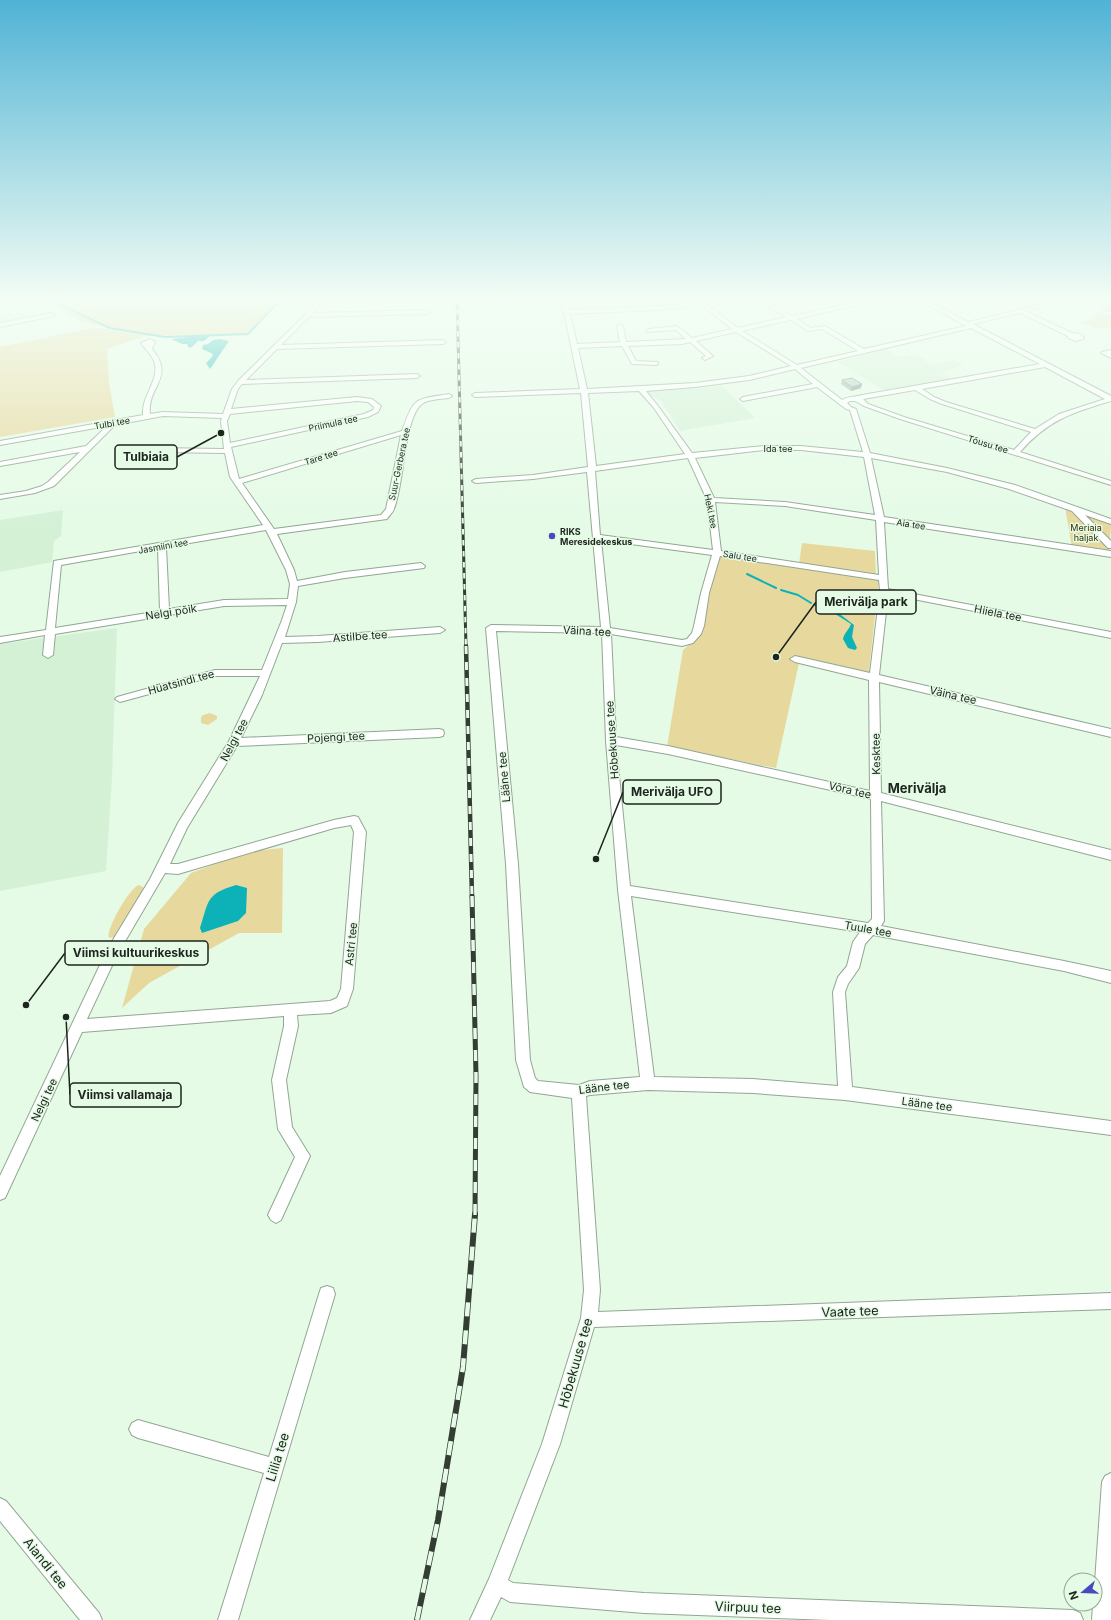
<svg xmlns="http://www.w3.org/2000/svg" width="1111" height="1620" viewBox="0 0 1111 1620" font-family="Inter,sans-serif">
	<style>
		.built { fill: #d4f1d6 }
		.green { fill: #e7d89d }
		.water { fill: #0cb2b8 }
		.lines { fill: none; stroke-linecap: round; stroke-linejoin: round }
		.stream { stroke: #0cb2b8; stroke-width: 2 }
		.street-casing { stroke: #91a693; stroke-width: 2 }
		.street { fill: #fff; fill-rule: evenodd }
		.rail-far3-casing { stroke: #333d34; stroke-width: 3 }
		.rail-far2-casing { stroke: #333d34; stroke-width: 4.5 }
		.rail-far1-casing { stroke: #333d34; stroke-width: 5 }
		.rail-casing { stroke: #333d34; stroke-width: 6 }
		.rail-far3 { stroke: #e5fbe6; stroke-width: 2; stroke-dasharray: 5.5; stroke-linecap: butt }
		.rail-far2 { stroke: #e5fbe6; stroke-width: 3; stroke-dasharray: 8; stroke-linecap: butt }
		.rail-far1 { stroke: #e5fbe6; stroke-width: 3.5; stroke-dasharray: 11; stroke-linecap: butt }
		.rail { stroke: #e5fbe6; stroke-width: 4.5; stroke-dasharray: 14; stroke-linecap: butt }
		.wall { fill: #9bb5ad }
		.shaded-wall { fill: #7e948d }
		.building { fill: #b4d3c9; stroke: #7e948d }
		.poi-dot { fill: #464abf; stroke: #e5fbe6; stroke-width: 1.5 }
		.labels { text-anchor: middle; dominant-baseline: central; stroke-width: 3; stroke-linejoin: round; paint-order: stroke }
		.far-street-label { font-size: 9px; fill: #1d251e; stroke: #e5fbe6 }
		.far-park-label { font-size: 9px; fill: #382e04; stroke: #e5fbe6 }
		.far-poi-label { font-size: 9px; font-weight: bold; fill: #1d251e; stroke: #e5fbe6; text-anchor: start }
		.street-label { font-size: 11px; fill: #1d251e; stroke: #e5fbe6 }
		.quarter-label { font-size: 13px; font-weight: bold; fill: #1d251e; stroke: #e5fbe6 }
		.near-street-label { font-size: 13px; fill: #1d251e; stroke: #e5fbe6 }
		.leader { fill: none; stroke: #1d251e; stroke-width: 1.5 }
		.callout-dot { fill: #1d251e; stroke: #e5fbe6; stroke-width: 1.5 }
		.callout { fill: #e5fbe6; stroke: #1d251e; stroke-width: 1.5 }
		.callout-label { font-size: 12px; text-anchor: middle; font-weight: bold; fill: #1d251e }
	</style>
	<rect width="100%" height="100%" fill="#e5fbe6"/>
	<g class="built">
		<polygon points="0,298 32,298 55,309 52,312 0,323"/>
		<polygon points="887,349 898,357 917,355 932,365 954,360 963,366 941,372 953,380 883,390 838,362"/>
		<polygon points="722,386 755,418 680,431 661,401 645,392"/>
		<polygon points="63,510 61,536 54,541 52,562 0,572 0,520"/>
		<polygon points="117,628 112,777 106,871 0,891 0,644"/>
	</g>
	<g class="green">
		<polygon points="38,298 284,298 246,334 145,336 107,349 109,383 115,417 0,437 0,347 93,328 112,329 82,322"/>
		<polygon points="1094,298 1111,298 1111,312 1107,312"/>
		<polygon points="1095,312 1111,315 1111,328 1096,328 1079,323 1096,318"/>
		<polygon points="1065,507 1111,525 1109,552 1072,547"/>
		<polygon points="802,543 875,551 876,576 799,564"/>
		<polygon points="718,555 879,580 868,679 799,663 776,768 667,747 683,650 696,639"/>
		<polygon points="210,713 217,716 217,719 208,725 201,723 201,717 203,715"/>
		<polygon points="283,848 282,933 239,933 149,983 122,1008 144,929 191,873 250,851"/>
		<path d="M139,885L143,887L144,890L115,937L109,938C105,930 130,887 139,885Z"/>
	</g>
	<g class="water">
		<polygon points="200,336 210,336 204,341 198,341 192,347 189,348 187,344 182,344 171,339"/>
		<polygon points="220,339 229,341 210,369 206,363 212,357 213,354 202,349 203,345 208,344 213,340"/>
		<path d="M821,605L841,615L854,625L852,637L857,648L855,650L848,648L843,639C844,633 849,630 851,624Z"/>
		<path d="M236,885L247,888L246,913L238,921L202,933L200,928C209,900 206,894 236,885Z"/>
	</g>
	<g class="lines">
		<g class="stream">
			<polyline points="45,298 110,328 165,337 248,334 282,298"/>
			<polyline points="747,574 776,588"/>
			<polyline points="781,590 798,595 811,603"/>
			<polyline points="814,605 821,605"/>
		</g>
		<g class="street-casing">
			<g id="street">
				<path d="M322,298H328L313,313L427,310L430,312L427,314L309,317L281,345L443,340L446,342L443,344L277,349L246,380L417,374L420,376L417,378L242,384L238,389L231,409L357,397L372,399L381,406L378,412L368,417L231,447L239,479L402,431C415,396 414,400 449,394L452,396L449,398C442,399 428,399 422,404C404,417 404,486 394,509C393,512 389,516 387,519L277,534L294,570L297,581L345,572L421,563L425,566L424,568L345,578L298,586L296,602L285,637L318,636L440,627L445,630L440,633L318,642L282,643L262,695L241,738L439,729L443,730L444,733L443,736L439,737L237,746L187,828L170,864H178L334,820L354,816L358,817L366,832L353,989L347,1006L331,1013L297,1015L298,1026L286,1080L292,1127L310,1156L281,1220L276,1223L271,1220L268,1215L295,1157L278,1129L272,1080L284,1026V1016L82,1032L5,1198L0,1200V1176L108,948L150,879L178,823L229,741L260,676H215L120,702L115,699L117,697L215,670H262L282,620L287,605L224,606L55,634L53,655L48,658L43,655L45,635L0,643V637L46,630L54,561L263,525L230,477L225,453L155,452L151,450L155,448L224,449L221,421L222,418L163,416L115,425L54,486L35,493L0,499V495L26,491L42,486L48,482L80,452L0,466V462L86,446L107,426L0,445V441L143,415C141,396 161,379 154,361C151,354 145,349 141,343L150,339L155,342L152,349C176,378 147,386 150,414L163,412L223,414L232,389L238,381ZM357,401L368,402L374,407L373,410L364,414L230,443L227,421L230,414ZM401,435L386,509L381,515L274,529L242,483ZM266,530L286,570L290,584L288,599L224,600L169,609L166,547ZM158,548L160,611L55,628L61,565ZM351,825L354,832L341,989L337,998L330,1001L87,1019L117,955L165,873L178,874L334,828Z"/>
				<path d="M561,298H567L570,310L677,305L697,302L692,298H699L703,301L724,298H739L707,304L738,328L786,317L754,298H761L792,316L875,298H886L797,319L811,328L825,326L864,349L966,326L915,298H923L968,322L1019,310L1058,298H1067L1026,311L1072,333L1080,334L1084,338L1083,339L1076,341L1068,338V336L1020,313L973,324L1111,396V401C1071,413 1048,420 1020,452L1111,481V485L900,419L864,406L855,401H850L847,403L851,407L856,409L870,453L947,468L1015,485L1111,519V524L1085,515L1111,541V548H1108L1072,511L1009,489L947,472L871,458L884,517L1111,551V557L884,522L888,589L1111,632V638L888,594L879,675L1111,729V737L879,682L881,793L1111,850V860L881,801L884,921L881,926L1064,961L1111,971V983L1064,971L873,935L865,944L859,968L848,984L845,992L852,1087L1111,1121V1135L845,1100L753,1093L648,1090L590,1095L586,1096L600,1290L598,1312L1111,1293V1309L594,1327L560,1444L508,1580L513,1583L644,1593L1073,1610L1080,1613L1083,1620H830L644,1613L510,1602L501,1597L490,1620H470L489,1579L542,1444L581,1318L584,1290L572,1098L530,1092L524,1087L516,1060L506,864L486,628L491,625L601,627L587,472L533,479L476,483L472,481L476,479L533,475L588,467L581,393L475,397L472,395L475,393L580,389ZM701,305L732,329L692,338L677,326L649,329L646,331L647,332L676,330L686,339L626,342L623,326L620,324L617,326L620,342L577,344L570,314L677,309ZM791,320L808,331L822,329L858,351L797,365L742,331ZM971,328L1040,364L862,395C856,397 849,396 842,400L801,368ZM736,332L791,366L749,376L695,383L587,389L578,348L622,346L632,364L656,365L658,364V362L636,361L628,346L682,344L690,342L706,356L702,358L705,360L713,356L696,341ZM1045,367L1105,399L1059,414L1035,429L946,402L934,397L922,389ZM795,369L813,384L743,397L740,399L743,401L817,387L846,409L850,410L863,452L801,446H765L692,453L658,406L646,391L695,387L749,380ZM915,390L930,399L942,404L1031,432L1014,450L904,417L868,404L863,399ZM639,391L654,408L685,454L596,466L588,393ZM765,450H801L864,457L875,515L785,502L714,498L695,458ZM688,458L707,500L713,550L600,535L595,471ZM715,502L785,506L876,520L879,575L721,551ZM601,540L712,555L701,593L694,626L692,633L687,639L682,640L610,628ZM720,556L879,580L880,591L870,673L795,656L790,659L795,662L869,680L870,791L668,746L616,737L611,634L682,646L693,643L701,634L704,626L709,593ZM496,631L602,633L606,741L618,890L640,1077L590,1081L579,1085L538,1081L535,1078L530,1060L518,864ZM616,745L668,754L871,799L872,919L868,923L630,886ZM631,896L860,932L853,942L847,966L838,977L833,992L838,1086L753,1079L654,1077Z"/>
				<polygon points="1104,311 1111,312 1111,316 1102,314 1101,313"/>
				<polygon points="52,313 55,315 54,316 0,327 0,323"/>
				<polygon points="1111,350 1111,358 1101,353 1102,352"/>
				<polygon points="327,1286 333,1288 335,1294 238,1620 218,1620 264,1473 138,1438 132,1435 129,1429 132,1423 138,1420 269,1457 319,1294 321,1288"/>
				<polygon points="1111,1473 1111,1620 1092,1620 1093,1604 1095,1604 1095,1582 1102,1482 1105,1476"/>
				<polygon points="0,1498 6,1501 99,1613 102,1620 80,1620 0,1521"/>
			</g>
		</g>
		<use href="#street" class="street"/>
		<g class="rail-far3-casing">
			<polyline id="rail-far3" points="457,298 466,647"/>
		</g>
		<g class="rail-far2-casing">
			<polyline id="rail-far2" points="466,646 472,897"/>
		</g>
		<g class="rail-far1-casing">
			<polyline id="rail-far1" points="472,896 476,1076 475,1215"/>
		</g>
		<g class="rail-casing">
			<polyline id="rail" points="417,1620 438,1520 463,1367 475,1214"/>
		</g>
		<use href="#rail-far3" class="rail-far3"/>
		<use href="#rail-far2" class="rail-far2"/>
		<use href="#rail-far1" class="rail-far1"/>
		<use href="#rail" class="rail"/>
	</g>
	<polygon class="wall" points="842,380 861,388 851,391 841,384"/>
	<polygon class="shaded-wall" points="862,384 861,388 851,391 852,387"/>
	<polygon class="building" points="852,378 862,384 852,387 842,380"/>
	<linearGradient id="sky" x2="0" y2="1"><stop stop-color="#50b3d5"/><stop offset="0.57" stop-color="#f3fdf4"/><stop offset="1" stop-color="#f3fdf4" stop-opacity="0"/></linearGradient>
	<rect width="1111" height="525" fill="url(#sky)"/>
	<circle class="poi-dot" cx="552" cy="536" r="4"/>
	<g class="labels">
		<g class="far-street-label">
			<text transform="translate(112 423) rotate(-10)">Tulbi tee</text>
			<text transform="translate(333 423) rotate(-12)">Priimula tee</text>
			<text transform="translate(988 444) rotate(17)">Tõusu tee</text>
			<text x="778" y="448">Ida tee</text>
			<text transform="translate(321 457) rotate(-17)">Tare tee</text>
			<text transform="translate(399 464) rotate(-78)">Suur-Gerbera tee</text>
			<text transform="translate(711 511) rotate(78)">Heki tee</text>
			<text transform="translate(911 524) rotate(9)">Aia tee</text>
			<text transform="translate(163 546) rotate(-10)">Jasmiini tee</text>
			<text transform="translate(740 556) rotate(9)">Salu tee</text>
		</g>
		<g class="far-park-label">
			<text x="1086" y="527">Meriaia<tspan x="1086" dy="10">haljak</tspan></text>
		</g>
		<g class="far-poi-label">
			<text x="560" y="531">RIKS<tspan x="560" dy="10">Meresidekeskus</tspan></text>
		</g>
		<g class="street-label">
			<text transform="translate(171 612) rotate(-9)">Nelgi põik</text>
			<text transform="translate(998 613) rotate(11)">Hiiela tee</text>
			<text transform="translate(587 631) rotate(3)">Väina tee</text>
			<text transform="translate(360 636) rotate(-4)">Astilbe tee</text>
			<text transform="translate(181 682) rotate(-15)">Hüatsindi tee</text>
			<text transform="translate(953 695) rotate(13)">Väina tee</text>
			<text transform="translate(336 737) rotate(-3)">Pojengi tee</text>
			<text transform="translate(234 740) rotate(-62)">Nelgi tee</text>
			<text transform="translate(612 740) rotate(-94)">Hõbekuuse tee</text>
			<text transform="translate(876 754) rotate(-91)">Kesktee</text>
			<text transform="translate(504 777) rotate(-95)">Lääne tee</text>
			<text transform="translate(850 790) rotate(13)">Võra tee</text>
			<text transform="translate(868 929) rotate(10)">Tuule tee</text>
			<text transform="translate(351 944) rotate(-84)">Astri tee</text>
			<text transform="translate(604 1087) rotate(-7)">Lääne tee</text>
			<text transform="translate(44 1100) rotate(-65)">Nelgi tee</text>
			<text transform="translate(927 1104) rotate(7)">Lääne tee</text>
		</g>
		<g class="quarter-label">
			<text x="917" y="788">Merivälja</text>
		</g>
		<g class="near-street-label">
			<text transform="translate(850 1311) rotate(-2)">Vaate tee</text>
			<text transform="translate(575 1363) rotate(-74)">Hõbekuuse tee</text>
			<text transform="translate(277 1457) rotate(-73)">Liilia tee</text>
			<text transform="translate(46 1563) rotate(51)">Aiandi tee</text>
			<text transform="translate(748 1607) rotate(2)">Viirpuu tee</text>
		</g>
	</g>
	<path class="leader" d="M221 433L177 457M776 657L816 602M596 859L623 792M26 1005L65 953M66 1017L70 1095"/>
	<g class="callout-dot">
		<circle cx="221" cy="433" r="4"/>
		<circle cx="776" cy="657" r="4"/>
		<circle cx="596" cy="859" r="4"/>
		<circle cx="26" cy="1005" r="4"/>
		<circle cx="66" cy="1017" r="4"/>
	</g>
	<g class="callout">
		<rect x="115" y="445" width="62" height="24" rx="4"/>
		<rect x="816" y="590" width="100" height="24" rx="4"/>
		<rect x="623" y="780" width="98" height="24" rx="4"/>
		<rect x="65" y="941" width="143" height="24" rx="4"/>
		<rect x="70" y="1083" width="111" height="24" rx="4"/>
	</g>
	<g class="callout-label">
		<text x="146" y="461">Tulbiaia</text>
		<text x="866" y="606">Merivälja park</text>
		<text x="672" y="796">Merivälja UFO</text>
		<text x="136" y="957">Viimsi kultuurikeskus</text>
		<text x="125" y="1099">Viimsi vallamaja</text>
	</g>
	<g transform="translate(1083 1592) rotate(251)"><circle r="19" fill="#e5fbe6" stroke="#95a596"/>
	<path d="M0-3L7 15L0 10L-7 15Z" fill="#464abf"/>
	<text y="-6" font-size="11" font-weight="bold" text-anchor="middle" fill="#1d251e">N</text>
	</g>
</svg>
